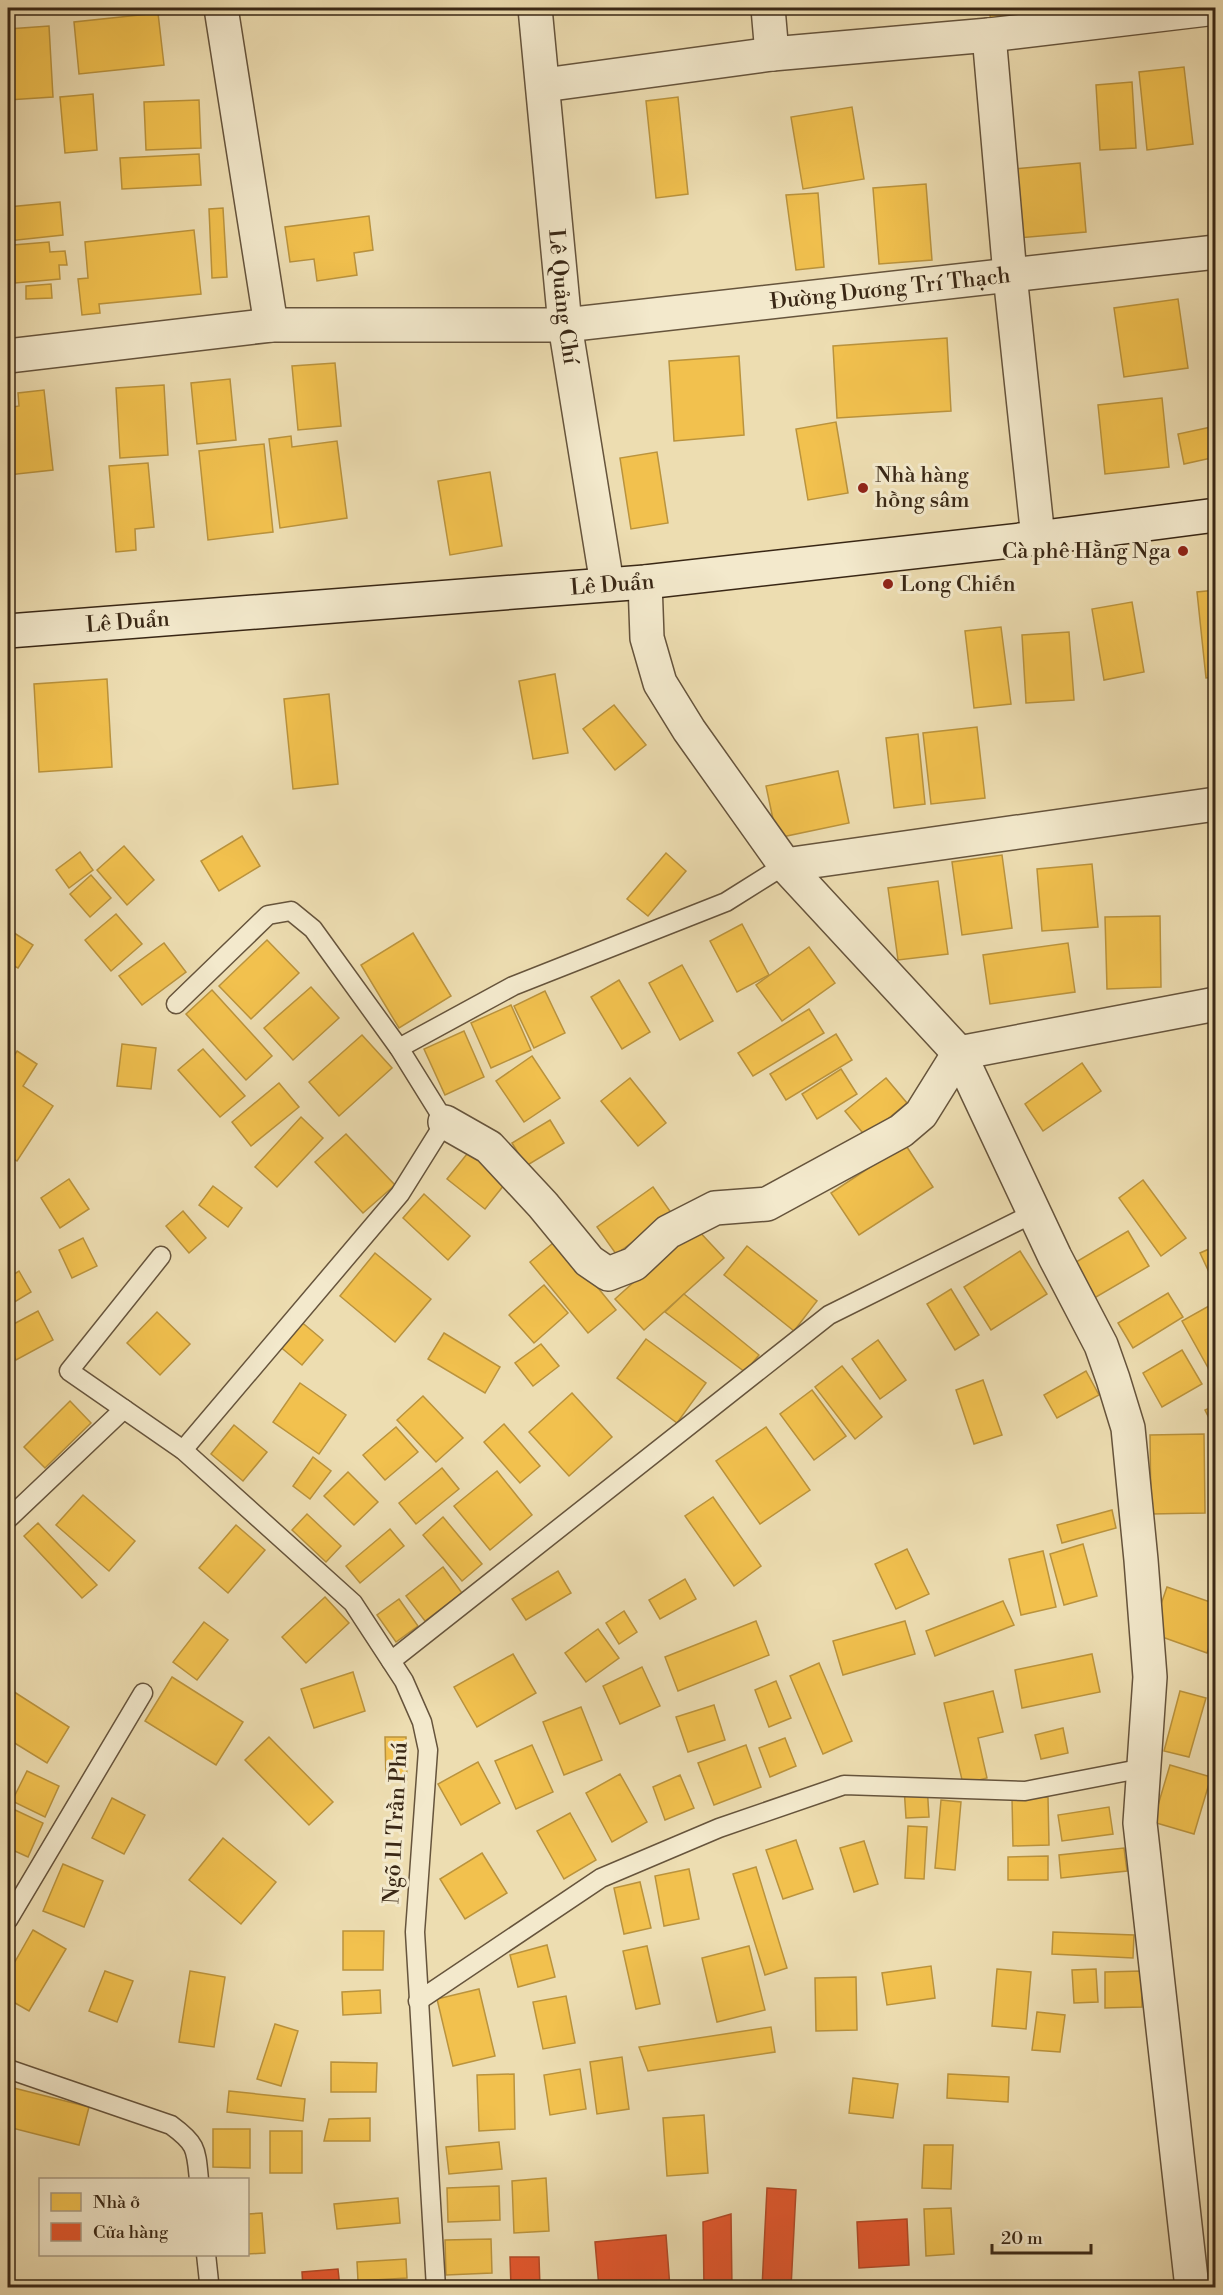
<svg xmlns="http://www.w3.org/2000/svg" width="1223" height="2295" viewBox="0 0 1223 2295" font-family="'Libre Bodoni',serif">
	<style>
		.homes { fill: #f2c14e; stroke: #ba933d; stroke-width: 1.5 }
		.shops { fill: #e4572e; stroke: #b14926; stroke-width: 1.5 }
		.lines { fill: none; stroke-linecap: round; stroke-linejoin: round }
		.service-casing { stroke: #66543c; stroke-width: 21 }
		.minor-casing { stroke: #66543c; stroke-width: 36 }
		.secondary-casing { stroke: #392715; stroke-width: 36 }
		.service { stroke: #f3e9cc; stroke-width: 18 }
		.minor { stroke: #f3e9cc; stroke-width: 33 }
		.secondary { stroke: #f3e9cc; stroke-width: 33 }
		.poi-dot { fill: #8f2418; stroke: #f3e9cc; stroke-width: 2 }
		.labels { text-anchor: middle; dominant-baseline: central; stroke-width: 6; stroke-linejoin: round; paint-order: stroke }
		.street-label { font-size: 22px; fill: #392715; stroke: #f3e9cc }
		.poi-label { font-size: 22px; fill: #392715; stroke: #f3e9cc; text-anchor: start }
	</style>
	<rect width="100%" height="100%" fill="#edddb1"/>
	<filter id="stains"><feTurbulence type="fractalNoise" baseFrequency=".00333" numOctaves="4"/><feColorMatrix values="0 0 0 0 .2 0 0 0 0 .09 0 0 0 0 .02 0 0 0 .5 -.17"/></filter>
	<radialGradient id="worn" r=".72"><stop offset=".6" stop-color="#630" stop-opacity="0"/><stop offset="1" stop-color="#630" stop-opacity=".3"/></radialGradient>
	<g class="homes">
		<polygon points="989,8 1051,8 1052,13 991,22"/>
		<polygon points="158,13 164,65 79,74 74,22"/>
		<polygon points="49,26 53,97 8,100 8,29"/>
		<polygon points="1184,67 1193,144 1147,150 1139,72"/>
		<polygon points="1132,82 1136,148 1100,150 1096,85"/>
		<polygon points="93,94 97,150 65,153 60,97"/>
		<polygon points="678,97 688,194 656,198 646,101"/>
		<polygon points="199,100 201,148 146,150 144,102"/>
		<polygon points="852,107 864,179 803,189 791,117"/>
		<polygon points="199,154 201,185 122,189 120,158"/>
		<polygon points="1080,163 1086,232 1018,238 1013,169"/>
		<polygon points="926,184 932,260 879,264 873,188"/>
		<polygon points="818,193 824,267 796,270 786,195"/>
		<polygon points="60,202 63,235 8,241 8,207"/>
		<polygon points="223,208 227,277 212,278 209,209"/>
		<polygon points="369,216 373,250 354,253 357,275 317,281 314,259 290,262 285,227"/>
		<polygon points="194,230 201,294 99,304 100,313 82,315 78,279 88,278 85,242"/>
		<polygon points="49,242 50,252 65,251 67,265 59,265 60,279 15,283 13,245"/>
		<polygon points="51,284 52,298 26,299 26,286"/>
		<polygon points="1178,299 1188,368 1124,377 1114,308"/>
		<polygon points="947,338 951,411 837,418 833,346"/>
		<polygon points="739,356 744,435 674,441 669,361"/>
		<polygon points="335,363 341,426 298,430 292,366"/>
		<polygon points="230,379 236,440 197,444 191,383"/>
		<polygon points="164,385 168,455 120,458 116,388"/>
		<polygon points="44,390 53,470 8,475 8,408 19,406 18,393"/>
		<polygon points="1162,398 1169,467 1105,474 1098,405"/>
		<polygon points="836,422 848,493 808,500 796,429"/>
		<polygon points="1216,426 1216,457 1184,464 1178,434"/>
		<polygon points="291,436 292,447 337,441 347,518 280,528 269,439"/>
		<polygon points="264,444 273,532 208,540 199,451"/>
		<polygon points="657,452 668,523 631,529 620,458"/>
		<polygon points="148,463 154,527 135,529 136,550 116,552 109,466"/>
		<polygon points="490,472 502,546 450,555 438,481"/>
		<polygon points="1216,590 1216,677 1206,678 1197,592"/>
		<polygon points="1132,602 1144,672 1104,680 1092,609"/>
		<polygon points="1001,627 1011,704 974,708 965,631"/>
		<polygon points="1069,632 1074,700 1026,703 1022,635"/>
		<polygon points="555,674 568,753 533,759 519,681"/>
		<polygon points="107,679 112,767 39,772 34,684"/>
		<polygon points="329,694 338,784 293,789 284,699"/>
		<polygon points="614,705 646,745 615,770 583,729"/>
		<polygon points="977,727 985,798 931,804 923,733"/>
		<polygon points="918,734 925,804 894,808 886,738"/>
		<polygon points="838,771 849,823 777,838 766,786"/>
		<polygon points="242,836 260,866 219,891 201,861"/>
		<polygon points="124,846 154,880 127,905 97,870"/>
		<polygon points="80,852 93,870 69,888 56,870"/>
		<polygon points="666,853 686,871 648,916 627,899"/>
		<polygon points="1002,855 1012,928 962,935 952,862"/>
		<polygon points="1092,864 1098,927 1042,931 1037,869"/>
		<polygon points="91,875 111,898 90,917 70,894"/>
		<polygon points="938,881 948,954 898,960 888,888"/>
		<polygon points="116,914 142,944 111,971 85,940"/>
		<polygon points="1160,916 1161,987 1107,989 1105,917"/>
		<polygon points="742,924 769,975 737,992 710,941"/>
		<polygon points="8,929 33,945 18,968 8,963"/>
		<polygon points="413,933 451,996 399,1028 361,965"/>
		<polygon points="267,940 299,973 251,1019 219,986"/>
		<polygon points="164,943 186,972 142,1005 119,976"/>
		<polygon points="1068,943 1075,992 990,1004 983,955"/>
		<polygon points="809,947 835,983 782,1021 756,985"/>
		<polygon points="682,965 713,1021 680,1040 649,983"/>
		<polygon points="619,980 650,1032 622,1049 591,997"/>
		<polygon points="311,987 339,1018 293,1060 264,1028"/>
		<polygon points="212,990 272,1056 246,1080 186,1014"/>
		<polygon points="545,991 565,1033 534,1048 514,1006"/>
		<polygon points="511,1005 531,1050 491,1068 471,1023"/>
		<polygon points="809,1009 824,1033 753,1076 738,1053"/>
		<polygon points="464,1031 484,1077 445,1095 424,1049"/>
		<polygon points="836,1034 852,1060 786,1100 770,1074"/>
		<polygon points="362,1035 392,1068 339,1116 309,1082"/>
		<polygon points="122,1044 156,1048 151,1089 117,1086"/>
		<polygon points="203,1049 245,1096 220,1117 178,1070"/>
		<polygon points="17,1051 37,1064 23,1086 53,1106 17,1161 8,1155 8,1065"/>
		<polygon points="532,1056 560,1098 524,1122 496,1081"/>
		<polygon points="1082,1063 1101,1091 1043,1131 1025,1104"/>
		<polygon points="841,1069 857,1094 817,1119 802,1094"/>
		<polygon points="630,1078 666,1123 638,1146 601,1101"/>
		<polygon points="886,1078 907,1103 866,1137 845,1111"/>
		<polygon points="279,1083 299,1107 251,1146 232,1122"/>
		<polygon points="301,1117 323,1138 277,1187 255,1167"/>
		<polygon points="550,1120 564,1143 526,1166 512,1143"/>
		<polygon points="346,1134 395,1185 363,1213 315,1162"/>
		<polygon points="905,1144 933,1187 859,1235 831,1193"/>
		<polygon points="471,1149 508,1180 485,1209 447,1179"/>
		<polygon points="69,1179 89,1209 60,1228 41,1198"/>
		<polygon points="1143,1180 1186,1238 1161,1256 1119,1198"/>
		<polygon points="213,1186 242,1208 228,1227 199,1205"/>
		<polygon points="653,1187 672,1214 616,1254 597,1227"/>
		<polygon points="424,1194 470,1236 448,1260 403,1218"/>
		<polygon points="183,1211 206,1238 189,1253 166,1226"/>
		<polygon points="695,1227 724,1258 644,1330 615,1299"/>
		<polygon points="1128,1231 1149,1266 1091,1300 1071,1265"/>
		<polygon points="83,1238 97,1266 72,1278 59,1250"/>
		<polygon points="558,1239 616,1310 588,1333 530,1262"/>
		<polygon points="747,1246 817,1301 794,1331 724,1275"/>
		<polygon points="1216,1246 1216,1287 1200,1253"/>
		<polygon points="1020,1251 1047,1294 991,1330 964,1287"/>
		<polygon points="375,1253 431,1299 395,1342 340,1296"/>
		<polygon points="19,1271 31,1292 8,1306 8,1278"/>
		<polygon points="544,1285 568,1313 534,1343 509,1315"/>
		<polygon points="951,1289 979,1335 955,1350 927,1304"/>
		<polygon points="1168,1293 1183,1317 1133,1348 1118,1323"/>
		<polygon points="684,1294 759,1355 745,1372 665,1312"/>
		<polygon points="1216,1302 1216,1370 1211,1373 1182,1321"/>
		<polygon points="38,1311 53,1340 16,1360 8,1343 8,1327"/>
		<polygon points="157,1312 190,1344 160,1375 127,1343"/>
		<polygon points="299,1320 323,1340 302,1365 278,1345"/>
		<polygon points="444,1333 500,1367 485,1393 428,1359"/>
		<polygon points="646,1339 706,1383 677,1423 617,1378"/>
		<polygon points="878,1340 906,1380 880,1399 852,1359"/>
		<polygon points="541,1344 559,1366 533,1386 515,1363"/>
		<polygon points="1182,1350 1202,1384 1162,1407 1143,1373"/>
		<polygon points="842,1366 882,1417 855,1439 815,1387"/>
		<polygon points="1086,1371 1099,1395 1057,1418 1044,1395"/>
		<polygon points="983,1380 1002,1435 974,1444 956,1390"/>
		<polygon points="300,1383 346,1415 319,1454 273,1422"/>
		<polygon points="812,1390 846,1436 814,1460 780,1414"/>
		<polygon points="572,1393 612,1437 569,1476 529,1432"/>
		<polygon points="423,1396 463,1438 436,1462 397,1420"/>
		<polygon points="70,1401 91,1423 45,1468 24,1447"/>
		<polygon points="1216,1405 1216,1432 1205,1410"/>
		<polygon points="504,1424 540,1466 520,1483 484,1442"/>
		<polygon points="234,1425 267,1452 243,1481 211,1454"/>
		<polygon points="396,1427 418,1452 385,1480 363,1455"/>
		<polygon points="766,1427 810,1490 760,1524 716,1461"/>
		<polygon points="1204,1434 1205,1513 1151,1514 1150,1435"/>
		<polygon points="313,1457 331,1471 310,1499 293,1486"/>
		<polygon points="442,1468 459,1489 416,1524 399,1503"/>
		<polygon points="497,1471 532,1515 490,1550 454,1506"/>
		<polygon points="348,1472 378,1502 354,1525 324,1496"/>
		<polygon points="83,1495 135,1541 109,1571 56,1525"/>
		<polygon points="713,1497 761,1566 734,1586 685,1516"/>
		<polygon points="1112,1510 1116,1528 1062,1543 1057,1525"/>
		<polygon points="307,1514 341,1546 326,1562 292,1530"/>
		<polygon points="443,1517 482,1564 462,1581 423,1535"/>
		<polygon points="38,1523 97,1585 82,1598 24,1536"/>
		<polygon points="236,1525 265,1550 228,1593 199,1568"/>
		<polygon points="390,1529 404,1546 360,1583 346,1566"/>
		<polygon points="1083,1544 1097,1596 1064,1605 1050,1554"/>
		<polygon points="907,1549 929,1594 896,1609 875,1564"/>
		<polygon points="1043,1551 1056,1607 1021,1615 1009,1559"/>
		<polygon points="443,1567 462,1593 425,1621 406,1596"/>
		<polygon points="558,1571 571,1593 526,1620 512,1599"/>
		<polygon points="685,1579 696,1599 660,1619 649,1600"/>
		<polygon points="1167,1587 1216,1604 1216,1629 1207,1653 1151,1633"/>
		<polygon points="325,1597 349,1623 306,1663 282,1637"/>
		<polygon points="399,1599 418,1626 396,1642 377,1615"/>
		<polygon points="1003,1601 1014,1625 935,1656 926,1631"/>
		<polygon points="624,1611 637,1632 619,1644 606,1623"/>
		<polygon points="756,1621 769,1655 678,1691 665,1657"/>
		<polygon points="905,1621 915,1654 843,1675 833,1641"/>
		<polygon points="204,1622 228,1640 197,1680 173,1662"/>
		<polygon points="598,1629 619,1658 586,1682 565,1653"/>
		<polygon points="513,1654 536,1693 477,1727 454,1687"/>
		<polygon points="1092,1654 1100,1692 1022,1708 1015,1670"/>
		<polygon points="819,1663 852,1741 823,1754 790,1676"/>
		<polygon points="642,1667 660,1706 620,1724 603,1686"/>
		<polygon points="353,1672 365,1711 314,1728 301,1689"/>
		<polygon points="172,1677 243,1722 216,1765 145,1721"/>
		<polygon points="776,1681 791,1718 769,1727 755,1690"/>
		<polygon points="8,1688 69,1727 47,1763 8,1739"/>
		<polygon points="993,1691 1003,1732 978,1738 987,1778 963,1784 944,1703"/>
		<polygon points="1180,1691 1206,1698 1189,1757 1164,1751"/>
		<polygon points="714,1705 725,1740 688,1752 676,1717"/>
		<polygon points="581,1707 602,1760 564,1775 543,1722"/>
		<polygon points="1063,1728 1068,1753 1041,1759 1035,1735"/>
		<polygon points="269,1737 333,1802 309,1825 245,1760"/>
		<polygon points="385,1737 406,1737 407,1780 386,1781"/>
		<polygon points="785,1738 796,1766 770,1777 759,1748"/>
		<polygon points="532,1745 553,1792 516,1809 495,1761"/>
		<polygon points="746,1745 761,1787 714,1805 698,1763"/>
		<polygon points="478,1762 500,1803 461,1825 438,1784"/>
		<polygon points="1170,1765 1211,1777 1194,1834 1153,1822"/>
		<polygon points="27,1771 59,1786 45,1817 12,1801"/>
		<polygon points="620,1774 647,1822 612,1842 586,1793"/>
		<polygon points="680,1775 694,1808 665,1820 653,1787"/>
		<polygon points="927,1785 929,1817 906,1818 904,1787"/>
		<polygon points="1048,1797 1049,1845 1013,1846 1012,1798"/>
		<polygon points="112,1798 145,1815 124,1854 92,1838"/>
		<polygon points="941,1800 961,1802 955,1870 935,1868"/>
		<polygon points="1109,1807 1113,1834 1062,1841 1058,1815"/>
		<polygon points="13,1809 43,1823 28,1857 8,1848 8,1821"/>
		<polygon points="570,1813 596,1860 564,1879 537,1831"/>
		<polygon points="908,1826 927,1827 924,1879 905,1878"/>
		<polygon points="223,1838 276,1882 241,1924 189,1880"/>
		<polygon points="796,1840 813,1889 783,1899 766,1850"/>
		<polygon points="864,1841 878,1884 854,1892 840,1848"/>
		<polygon points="1124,1848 1127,1871 1061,1878 1059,1855"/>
		<polygon points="482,1853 507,1893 465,1919 440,1879"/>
		<polygon points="1048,1856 1048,1880 1008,1880 1008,1857"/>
		<polygon points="63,1864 103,1881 84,1927 43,1911"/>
		<polygon points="756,1867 787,1968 765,1975 733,1874"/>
		<polygon points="689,1869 699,1919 664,1926 655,1876"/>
		<polygon points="640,1882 651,1928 624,1934 614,1888"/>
		<polygon points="33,1930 66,1949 29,2011 8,1999 8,1974"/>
		<polygon points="343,1931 384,1931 383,1970 343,1970"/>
		<polygon points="1053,1932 1134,1935 1133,1958 1052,1954"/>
		<polygon points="547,1945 555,1977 518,1987 510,1955"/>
		<polygon points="647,1946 660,2004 636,2009 623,1951"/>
		<polygon points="749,1946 765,2010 717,2022 702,1958"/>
		<polygon points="931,1966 935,1998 887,2005 882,1973"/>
		<polygon points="997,1969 1031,1972 1026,2029 992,2026"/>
		<polygon points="1096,1969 1098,2002 1074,2003 1072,1970"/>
		<polygon points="105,1971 133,1981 117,2022 89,2011"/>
		<polygon points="190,1971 225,1977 214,2047 179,2042"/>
		<polygon points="1141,1971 1142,2007 1105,2008 1105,1972"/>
		<polygon points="856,1977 857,2030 816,2031 815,1978"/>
		<polygon points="479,1989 495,2056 453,2066 437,1999"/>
		<polygon points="380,1990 381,2013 343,2015 342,1992"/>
		<polygon points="566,1996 575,2043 543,2049 533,2002"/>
		<polygon points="1037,2012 1065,2015 1060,2052 1032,2050"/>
		<polygon points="275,2024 298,2031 281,2086 257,2079"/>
		<polygon points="771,2027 775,2052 648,2071 639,2047"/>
		<polygon points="622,2057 629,2109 597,2114 590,2062"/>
		<polygon points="331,2062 377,2063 376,2092 331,2092"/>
		<polygon points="580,2069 586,2109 550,2115 544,2075"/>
		<polygon points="514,2074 515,2129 479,2131 477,2075"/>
		<polygon points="948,2074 1009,2077 1008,2102 947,2098"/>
		<polygon points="853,2078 898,2084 893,2118 849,2113"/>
		<polygon points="10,2087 89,2107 79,2145 8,2127 8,2095"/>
		<polygon points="229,2091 305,2099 303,2121 227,2112"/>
		<polygon points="704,2115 708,2173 667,2176 663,2118"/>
		<polygon points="370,2118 370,2141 324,2141 329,2119"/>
		<polygon points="213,2129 250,2129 250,2168 213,2167"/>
		<rect x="270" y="2131" width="32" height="42"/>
		<polygon points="499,2142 502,2169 449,2174 446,2147"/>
		<polygon points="924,2145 953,2145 951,2189 922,2188"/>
		<polygon points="546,2178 549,2231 514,2233 512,2181"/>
		<polygon points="499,2186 500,2220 448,2222 447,2188"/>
		<polygon points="398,2198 400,2223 337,2229 334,2204"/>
		<polygon points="951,2208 954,2254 926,2256 924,2209"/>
		<polygon points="262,2213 265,2253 248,2254 248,2214"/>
		<polygon points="491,2239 492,2273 446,2275 445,2240"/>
		<polygon points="406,2259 407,2278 358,2281 357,2262"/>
	</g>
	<g class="shops">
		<polygon points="767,2188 796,2190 791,2288 762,2288"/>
		<polygon points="731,2214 732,2288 704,2288 703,2222"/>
		<polygon points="907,2219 909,2265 859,2268 857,2222"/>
		<polygon points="666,2235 670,2288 599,2288 595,2242"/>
		<polygon points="510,2257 539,2257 540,2288 511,2288"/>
		<polygon points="338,2269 340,2288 303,2288 302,2272"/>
		<polygon points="278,2282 279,2288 252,2288 252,2284"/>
	</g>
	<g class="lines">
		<g class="service-casing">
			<g id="service">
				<polyline points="176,1004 268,915 291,911 313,929 399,1048 445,1122 400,1194 183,1450"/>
				<polyline points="399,1048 513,986 726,902 785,865"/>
				<polyline points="161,1256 69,1371 183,1450 353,1603 404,1681 422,1722 428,1750 415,1932 436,2288"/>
				<polyline points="8,1519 124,1409"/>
				<polyline points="391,1661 829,1315 1034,1213"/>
				<polyline points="8,1920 143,1693"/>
				<polyline points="418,2001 601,1878 719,1828 844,1785 1025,1791 1144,1768"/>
				<path d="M8,2069L171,2125C197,2144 196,2149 199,2180"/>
				<polyline points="206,2254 209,2282"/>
			</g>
		</g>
		<g class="minor-casing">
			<g id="minor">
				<polyline points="221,8 271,325"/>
				<path id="s1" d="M535,8L565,325L607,584"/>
				<polyline points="768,8 772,54"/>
				<polyline points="989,35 1010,275 1038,538"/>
				<polyline points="544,85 772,54 989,35 1216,8"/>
				<path id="s2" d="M8,356L271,325H565L1216,252"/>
				<polyline points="645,582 647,638 660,683 689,730 785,865 959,1053 1055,1257 1101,1345 1113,1379 1128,1428 1141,1560 1150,1677 1140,1823 1192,2288"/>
				<polyline points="785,865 1216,804"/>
				<polyline points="445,1122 489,1147 543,1205 589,1261 608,1274 634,1264 668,1232 715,1208 767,1204 901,1131 921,1114 959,1053 1216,1004"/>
			</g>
		</g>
		<g class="secondary-casing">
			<g id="secondary">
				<path id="s3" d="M8,631L645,582L1038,538L1216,515"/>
			</g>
		</g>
		<use href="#service" class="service"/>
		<use href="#minor" class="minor"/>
		<use href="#secondary" class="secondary"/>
	</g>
	<g class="poi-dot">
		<circle cx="863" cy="488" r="6"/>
		<circle cx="1183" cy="551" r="6"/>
		<circle cx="888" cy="584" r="6"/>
	</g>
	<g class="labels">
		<g class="street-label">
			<text stroke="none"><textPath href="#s2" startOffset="886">Đường Dương Trí Thạch</textPath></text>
			<text stroke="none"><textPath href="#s1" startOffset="290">Lê Quảng Chí</textPath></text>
			<text stroke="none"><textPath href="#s3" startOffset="606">Lê Duẩn</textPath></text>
			<text stroke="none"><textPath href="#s3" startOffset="120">Lê Duẩn</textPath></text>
			<text transform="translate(396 1823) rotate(-87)">Ngõ 11 Trần Phú</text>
		</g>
		<g class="poi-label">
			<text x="875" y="475">Nhà hàng<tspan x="875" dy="25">hồng sâm</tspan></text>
			<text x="1171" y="551" text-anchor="end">Cà phê Hằng Nga</text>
			<text x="900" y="584">Long Chiến</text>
		</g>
	</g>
	<rect width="1223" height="2295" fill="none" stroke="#edddb1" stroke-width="30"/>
	<rect x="9" y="9" width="1205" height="2277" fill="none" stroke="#392715" stroke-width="3"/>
	<rect x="15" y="15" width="1193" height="2265" fill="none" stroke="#392715" stroke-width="1.5"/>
	<rect x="39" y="2178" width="210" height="78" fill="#f3e9cc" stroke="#a99b83" stroke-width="1.5"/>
	<rect x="51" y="2193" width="30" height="18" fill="#f2c14e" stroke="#a99b83" stroke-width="1.5"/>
	<text x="93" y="2208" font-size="18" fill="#392715">Nhà ở</text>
	<rect x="51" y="2223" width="30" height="18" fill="#e4572e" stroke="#a99b83" stroke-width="1.5"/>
	<text x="93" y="2238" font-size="18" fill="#392715">Cửa hàng</text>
	<path d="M992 2244v9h99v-9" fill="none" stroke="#392715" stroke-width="3"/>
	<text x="1001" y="2244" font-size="18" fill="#392715" stroke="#f3e9cc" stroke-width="4.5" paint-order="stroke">20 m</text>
	<rect width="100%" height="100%" filter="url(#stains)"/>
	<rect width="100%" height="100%" fill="url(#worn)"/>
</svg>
